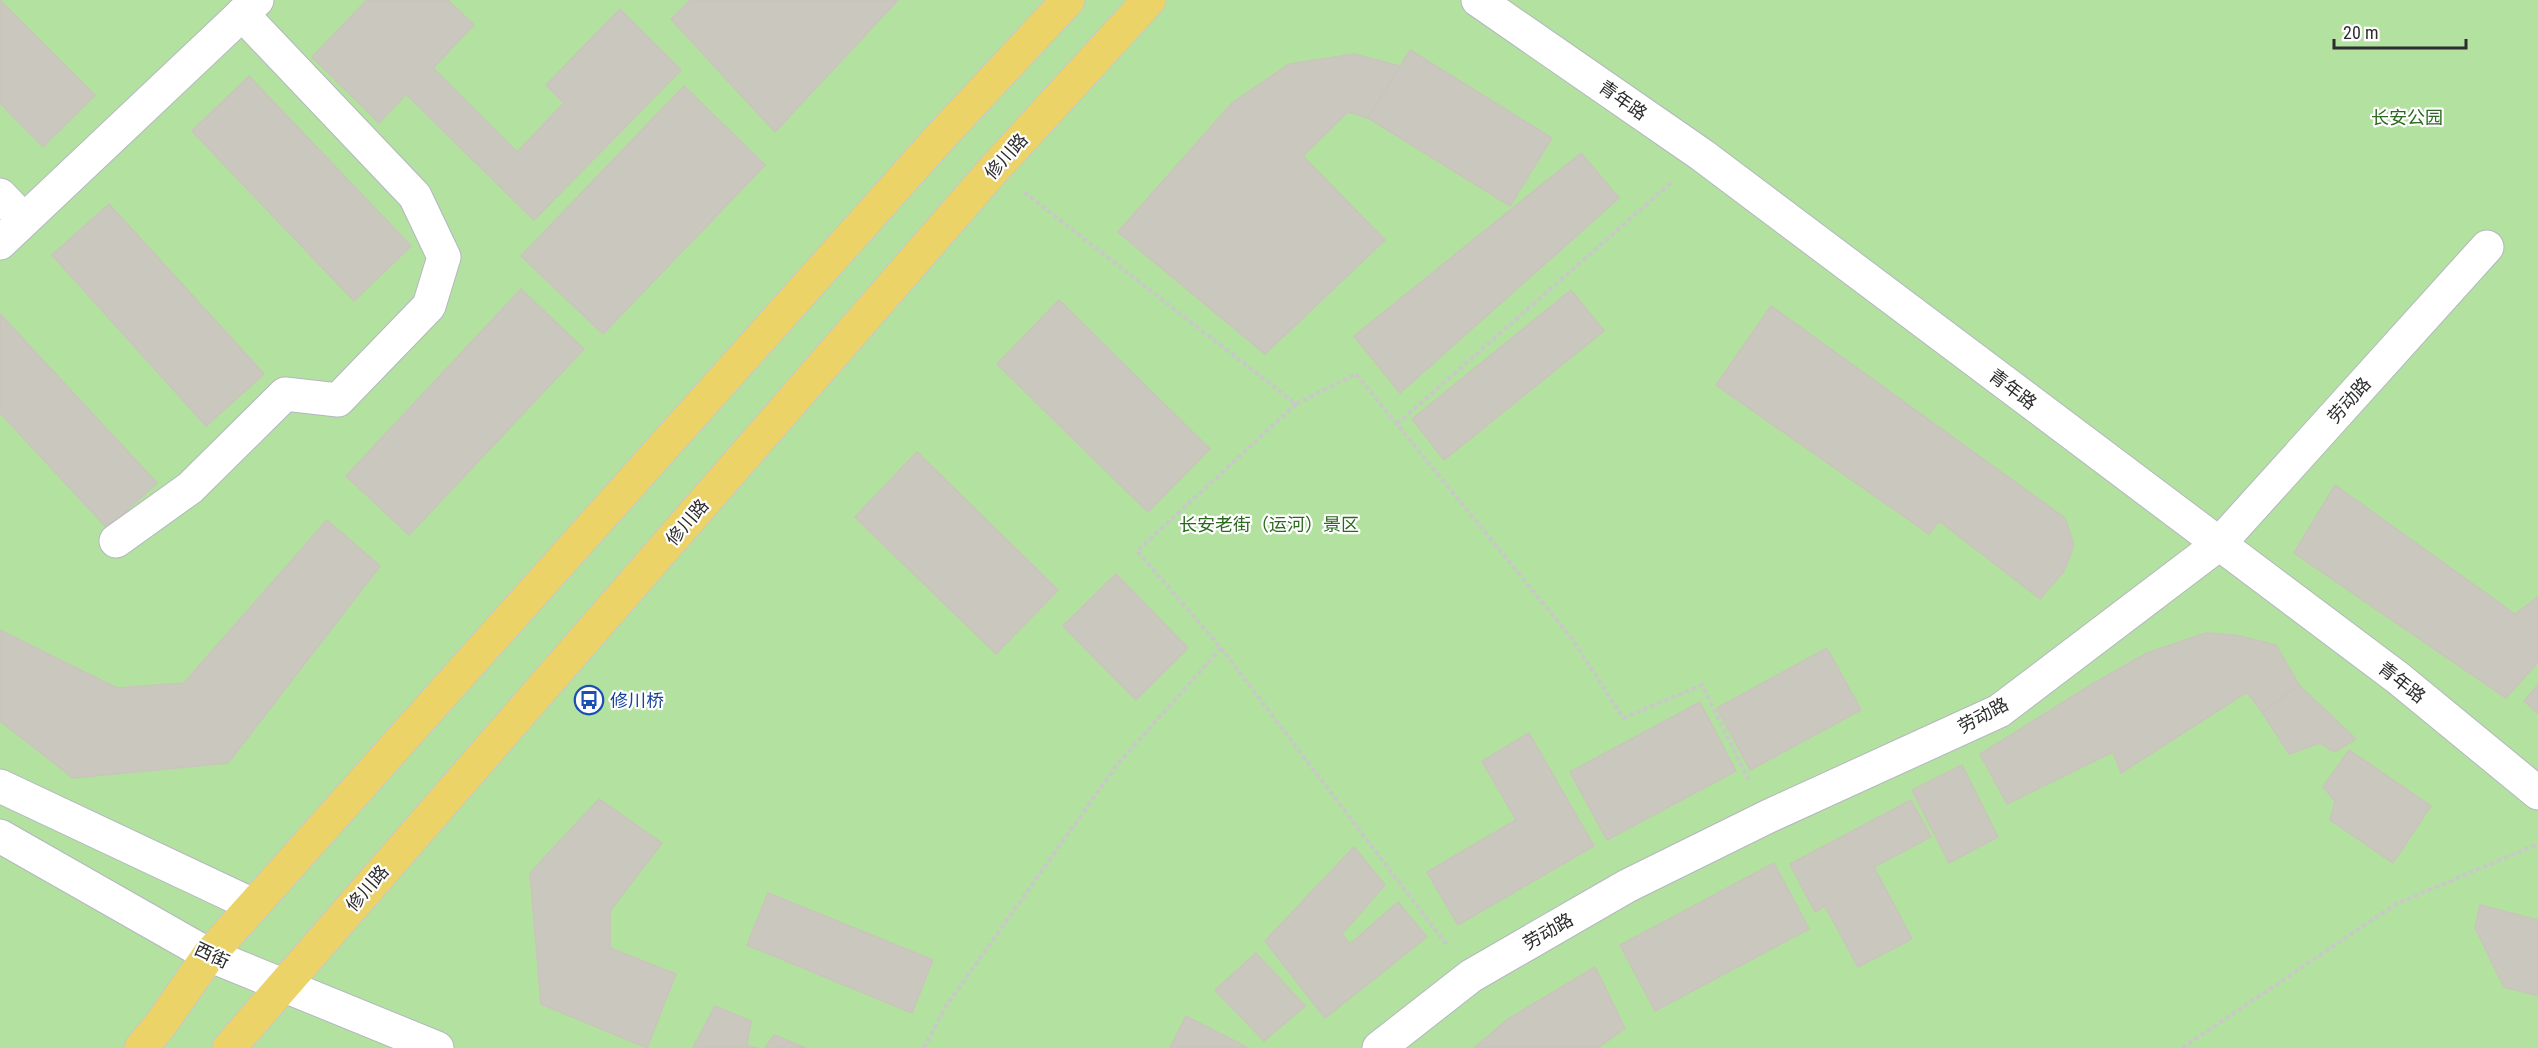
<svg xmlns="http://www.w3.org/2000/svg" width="2538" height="1048" viewBox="0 0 2538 1048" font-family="'Roboto Condensed','Noto Sans SC',sans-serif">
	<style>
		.green { fill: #b3e1a0 }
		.building { fill: #cac7bf; stroke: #c9c5ba; stroke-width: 1.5 }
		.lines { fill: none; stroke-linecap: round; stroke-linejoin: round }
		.minor-casing { stroke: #b4b6c0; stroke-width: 35 }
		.major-casing { stroke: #c8c8c8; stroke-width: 35 }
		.path { stroke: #c8c8c8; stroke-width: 4; stroke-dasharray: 4.5 3; stroke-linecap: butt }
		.minor { stroke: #fff; stroke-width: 33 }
		.major { stroke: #ebd368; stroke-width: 33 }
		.labels { text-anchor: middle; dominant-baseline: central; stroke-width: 4.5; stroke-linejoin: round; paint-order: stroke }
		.street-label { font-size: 18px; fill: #2d2d2d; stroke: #fff }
		.park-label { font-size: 18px; fill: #2b691e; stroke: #fff }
		.transit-label { font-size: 18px; fill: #164399; stroke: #fff; text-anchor: start }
	</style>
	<rect width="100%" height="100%" fill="#eee9e1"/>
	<rect class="green" x="0" y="0" width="2538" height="1048"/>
	<g class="building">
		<polygon points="0,0 95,95 43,147 0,103"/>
		<polygon points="367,0 448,0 474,25 433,68 517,152 564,103 546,85 620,9 681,70 534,220 406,94 379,123 312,57"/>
		<polygon points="690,0 898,0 775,132 671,19"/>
		<polygon points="1410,50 1552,138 1510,206 1368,118"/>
		<polygon points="1354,54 1400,66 1368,118 1348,112 1303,156 1385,240 1265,354 1118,232 1232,103 1289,64"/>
		<polygon points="249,76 411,246 354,301 192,131"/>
		<polygon points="684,86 765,165 603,334 521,256"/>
		<polygon points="1581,153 1619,198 1400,393 1354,336"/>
		<polygon points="109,204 264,374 206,426 52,255"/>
		<polygon points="521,289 584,349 409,535 346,476"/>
		<polygon points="1571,290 1604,331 1444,460 1412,419"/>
		<polygon points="1059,300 1210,449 1148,512 997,364"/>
		<polygon points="1771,306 2065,518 2074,545 2064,571 2040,599 1939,521 1929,534 1716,385"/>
		<polygon points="0,314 157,483 107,528 0,413"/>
		<polygon points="917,452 1058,590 996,654 855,517"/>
		<polygon points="2335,485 2515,614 2538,597 2538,662 2506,698 2294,553"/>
		<polygon points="327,520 380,566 228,763 73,778 0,721 0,630 117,688 184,683"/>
		<polygon points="1116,574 1188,648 1136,700 1063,626"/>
		<polygon points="2206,633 2235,635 2276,645 2299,685 2262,712 2247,692 2121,773 2113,752 2007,804 1980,754 2094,683 2147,653"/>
		<polygon points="1827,648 1861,710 1750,770 1717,708"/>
		<polygon points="2299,685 2356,739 2334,752 2320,743 2289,754 2262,712"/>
		<polygon points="2538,685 2538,714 2524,701"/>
		<polygon points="1700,702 1736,771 1607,840 1570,772"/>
		<polygon points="1529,733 1594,846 1458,925 1427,872 1516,820 1482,761"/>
		<polygon points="2349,750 2431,806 2393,863 2330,820 2335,801 2323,787"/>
		<polygon points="1962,765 1998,837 1949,863 1912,790"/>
		<polygon points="599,799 662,843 610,911 610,948 676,974 647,1048 541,1004 530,873"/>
		<polygon points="1911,800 1931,837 1874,867 1912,939 1858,967 1825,906 1815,912 1790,864"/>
		<polygon points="1354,847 1385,885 1342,934 1350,944 1398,902 1427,937 1325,1018 1265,941"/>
		<polygon points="1774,863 1809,929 1655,1011 1620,945"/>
		<polygon points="768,893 933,960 912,1013 747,945"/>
		<polygon points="2480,905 2538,920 2538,996 2504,987 2475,928"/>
		<polygon points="1256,953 1305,1006 1264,1041 1215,990"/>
		<polygon points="1595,967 1625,1028 1598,1048 1474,1048 1508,1019"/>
		<polygon points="715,1006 751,1021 747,1046 759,1048 693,1048"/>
		<polygon points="1186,1016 1248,1048 1170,1048"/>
		<polygon points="774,1035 806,1048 765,1048"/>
	</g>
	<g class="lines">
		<g class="minor-casing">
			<g id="minor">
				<polyline points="1478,0 1702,155 2398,678 2538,793"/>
				<polyline points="0,195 24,220"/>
				<polyline points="0,243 257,0"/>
				<polyline points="116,541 190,488 285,394 338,400 429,306 444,257 415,196 242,14"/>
				<polyline points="0,786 253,905"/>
				<polyline points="0,836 209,955 437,1048"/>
				<polyline points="1379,1048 1471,976 1627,886 1769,816 1999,711 2219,544 2487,247"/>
			</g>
		</g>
		<g class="major-casing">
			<g id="major">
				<polyline points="141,1048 161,1024 209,955 943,134 1068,0"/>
				<polyline points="229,1048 994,169 1149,0"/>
			</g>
		</g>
		<g class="path">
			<polyline points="1024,192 1296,404 1356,374 1573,640 1623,718 1702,685 1750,783"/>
			<polyline points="1296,404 1137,551 1221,648 1446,944"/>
			<polyline points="1397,424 1673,181"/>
			<polyline points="924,1048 944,1009 1116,766 1221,648"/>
			<polyline points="2182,1048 2396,904 2538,844"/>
		</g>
		<use href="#minor" class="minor"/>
		<use href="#major" class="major"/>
	</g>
	<defs>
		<g id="bus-ring" transform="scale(1.5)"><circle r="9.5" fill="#fff" stroke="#1a4fb4" stroke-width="1.5"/><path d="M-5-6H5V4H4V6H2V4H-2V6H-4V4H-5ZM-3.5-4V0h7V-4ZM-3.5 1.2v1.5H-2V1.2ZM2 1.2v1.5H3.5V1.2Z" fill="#1a4fb4"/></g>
	</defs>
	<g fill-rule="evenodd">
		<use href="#bus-ring" x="589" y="700"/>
	</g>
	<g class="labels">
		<g class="street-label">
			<text transform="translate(1623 100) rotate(35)">青年路</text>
			<text transform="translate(1006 156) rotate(-48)">修川路</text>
			<text transform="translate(2013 389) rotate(37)">青年路</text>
			<text transform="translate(2349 400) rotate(-48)">劳动路</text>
			<text transform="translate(687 522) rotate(-49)">修川路</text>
			<text transform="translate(2402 682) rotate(38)">青年路</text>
			<text transform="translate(1983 715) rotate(-28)">劳动路</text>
			<text transform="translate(367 888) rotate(-49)">修川路</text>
			<text transform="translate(1548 931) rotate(-30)">劳动路</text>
			<text transform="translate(212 955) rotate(25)">西街</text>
		</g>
		<g class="park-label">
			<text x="2407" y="117">长安公园</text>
			<text x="1269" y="524">长安老街（运河）景区</text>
		</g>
		<g class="transit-label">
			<text x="610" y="700">修川桥</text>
		</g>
	</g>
	<path d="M2334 39v9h132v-9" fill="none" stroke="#2d2d2d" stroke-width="3"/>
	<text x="2343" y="39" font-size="18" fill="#2d2d2d" stroke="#ffffff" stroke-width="4.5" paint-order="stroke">20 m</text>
</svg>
